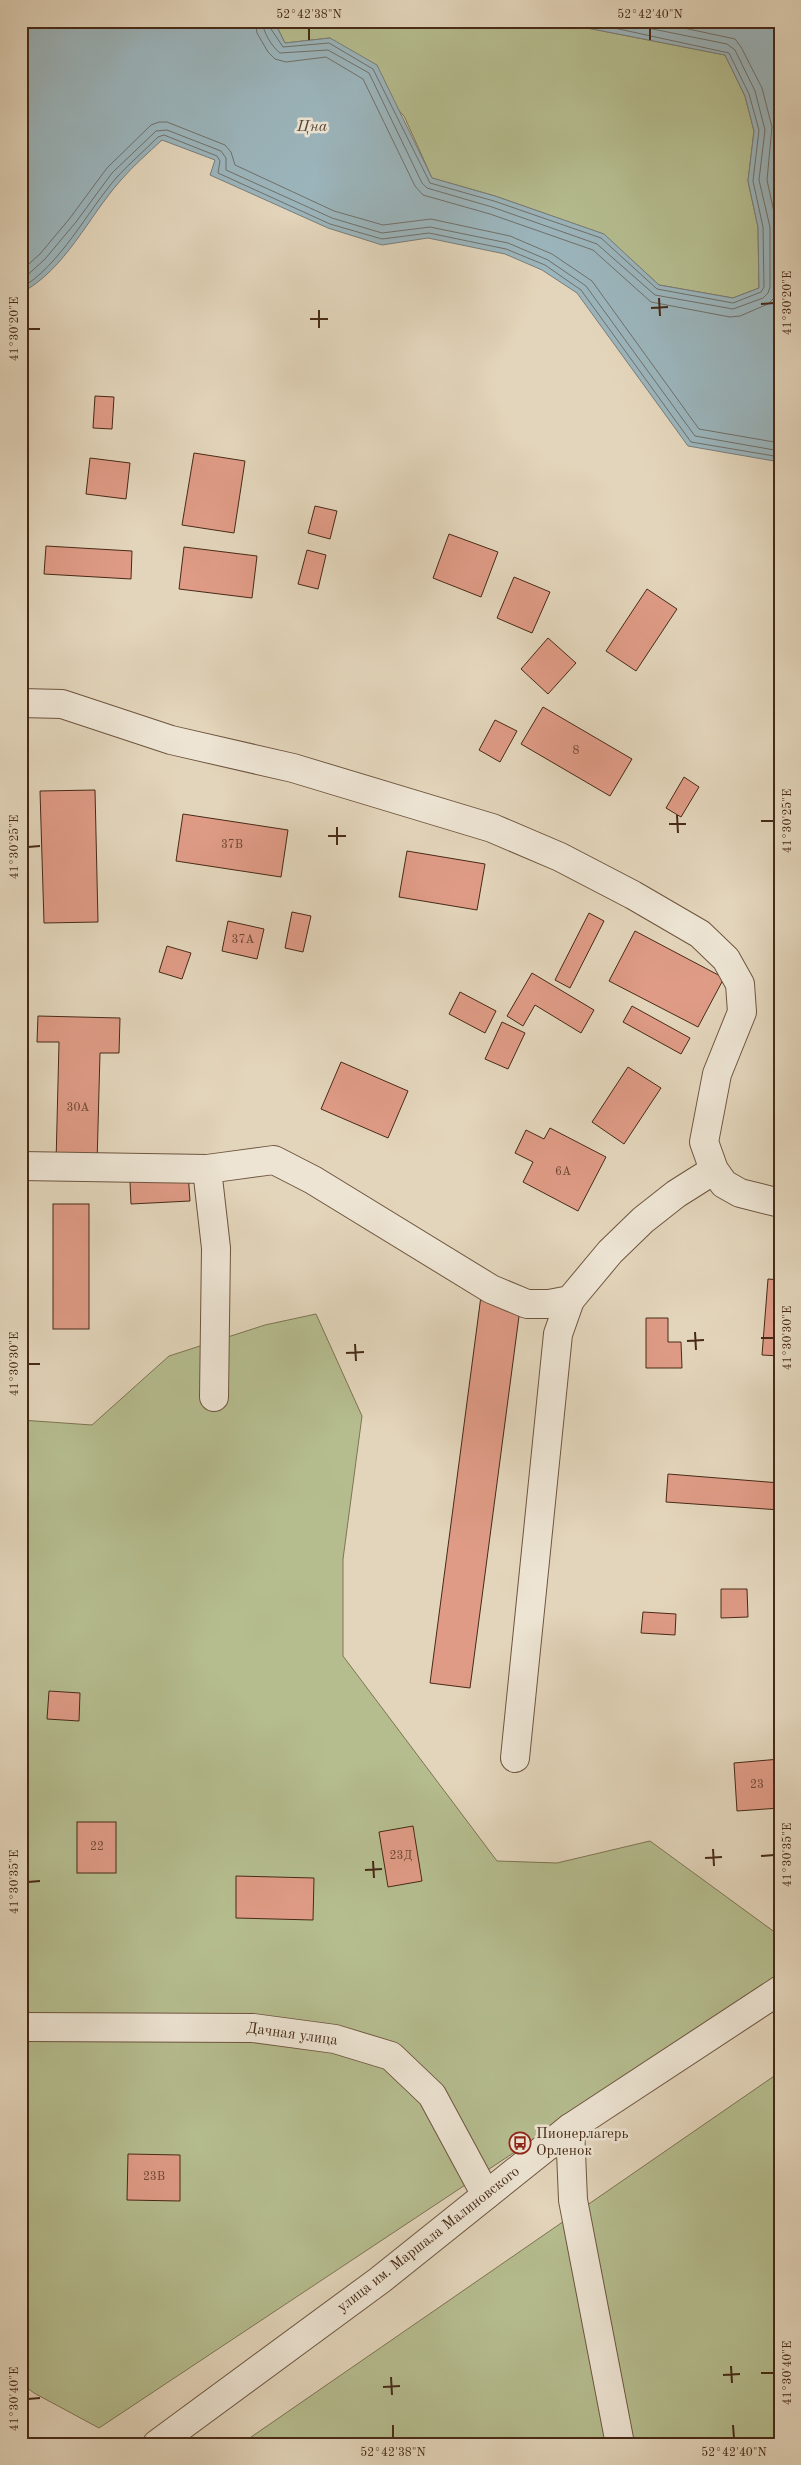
<svg xmlns="http://www.w3.org/2000/svg" width="801" height="2465" viewBox="0 0 801 2465" font-family="'Old Standard TT',serif">
	<style>
		.green { fill: #b5bd8f; stroke: #7e7452 }
		.water { fill: #9bb5bc; stroke: #797d7a }
		.lines { fill: none; stroke-linecap: round; stroke-linejoin: round }
		.shore { stroke: #717069; stroke-width: 1 }
		.building { fill: #df9b86; stroke: #472a16 }
		.minor-casing { stroke: #6e553f; stroke-width: 30 }
		.minor { stroke: #ede4d3; stroke-width: 28 }
		.ticks { fill: none; stroke: #472a16; stroke-width: 2 }
		.labels { text-anchor: middle; dominant-baseline: central; stroke-width: 5; stroke-linejoin: round; paint-order: stroke }
		.number-label { font-size: 12px; fill: #6d4632 }
		.street-label { font-size: 15px; fill: #472a16; stroke: #ede4d3 }
		.poi-label { font-size: 15px; fill: #472a16; stroke: #ede4d3; text-anchor: start }
		.water-label { font-size: 16px; font-style: italic; fill: #584637; stroke: #ede4d3 }
		.neatline { fill: none; stroke: #472a16; stroke-width: 2 }
		.ticks-label { font-size: 12px; text-anchor: middle; fill: #472a16 }
	</style>
	<rect width="100%" height="100%" fill="#e3d5bb"/>
	<filter id="stains"><feTurbulence type="fractalNoise" baseFrequency=".004" numOctaves="4"/><feColorMatrix values="0 0 0 0 .2 0 0 0 0 .09 0 0 0 0 .02 0 0 0 .5 -.17"/></filter>
	<radialGradient id="worn" r=".72"><stop offset=".6" stop-color="#630" stop-opacity="0"/><stop offset="1" stop-color="#630" stop-opacity=".3"/></radialGradient>
	<g class="green">
		<polygon points="274,21 576,21 577,26 725,55 745,96 754,131 748,181 758,227 759,288 733,298 659,285 603,234 495,196 432,178 404,116 330,38 285,43"/>
		<polygon points="316,1314 362,1416 343,1559 343,1656 497,1861 557,1863 650,1841 780,1936 780,1976 99,2428 34,2393 21,2383 21,1420 92,1425 169,1356 265,1325"/>
		<polygon points="780,2072 780,2444 241,2444"/>
	</g>
	<path class="water" d="M21,21H274L285,43L330,38L377,65L432,178L495,196L604,234L659,285L733,298L759,288L758,227L748,181L754,131L745,96L725,55L577,26L576,21H780V462L688,446L577,293L542,270L505,254L428,238L382,245L328,228L210,175L215,160L162,140C148,153 133,166 121,180C88,217 66,269 21,293Z"/>
	<g class="lines">
		<g class="shore">
			<polyline points="255,21 257,33 268,52 275,59 286,62 326,57 363,79 415,186 423,195 490,214 593,250 651,302 730,317 740,316 768,304 775,297 777,287 777,226 767,180 772,127 762,88 741,47 735,39 651,21"/>
			<path d="M262,21C263,32 272,47 280,53L328,50L369,73L422,183L427,188L492,207L597,244L655,295L733,309L763,298L768,293L770,287V227L759,180L765,130L755,91L735,50L727,44L613,21"/>
			<polyline points="269,21 269,26 283,47 329,43 373,69 430,183 494,201 601,238 657,289 733,303 761,292 764,287 763,227 753,181 759,130 749,94 729,53 582,21"/>
			<polyline points="21,271 40,254 70,218 107,168 151,125 159,122 167,122 225,145 231,152 235,165 334,211 383,225 431,219 510,236 552,254 592,281 699,429 780,443"/>
			<polyline points="21,281 45,259 76,222 112,173 156,131 167,130 221,151 226,158 226,170 332,218 382,233 430,227 508,243 548,260 586,286 695,436 780,451"/>
			<path d="M21,288C60,266 88,210 117,177C130,163 145,150 158,137L164,135L217,156L220,161L218,173L330,224L382,239L429,233L506,249L545,265L581,290L691,442L780,457"/>
		</g>
	</g>
	<g class="building">
		<polygon points="95,396 114,397 112,429 93,428"/>
		<polygon points="194,453 245,461 234,533 182,525"/>
		<polygon points="21,455 24,455 23,481 21,481"/>
		<polygon points="90,458 130,463 126,499 86,494"/>
		<polygon points="315,506 337,511 330,539 308,533"/>
		<polygon points="449,534 498,552 481,597 433,578"/>
		<polygon points="46,546 132,551 131,579 44,574"/>
		<polygon points="184,547 257,556 252,598 179,589"/>
		<polygon points="307,550 326,555 318,589 298,584"/>
		<polygon points="514,577 550,592 532,633 497,618"/>
		<polygon points="647,589 677,609 636,671 606,651"/>
		<polygon points="548,638 576,663 548,694 521,669"/>
		<polygon points="543,707 632,759 610,796 521,744"/>
		<polygon points="495,720 517,731 500,762 479,750"/>
		<polygon points="684,777 699,787 681,817 666,808"/>
		<polygon points="95,790 98,922 44,923 40,791"/>
		<polygon points="183,814 288,830 281,877 176,861"/>
		<polygon points="407,851 485,864 477,910 399,897"/>
		<polygon points="292,912 311,916 303,952 285,948"/>
		<polygon points="589,913 604,921 570,988 555,980"/>
		<polygon points="228,921 264,929 257,959 222,951"/>
		<polygon points="635,931 724,978 698,1027 609,981"/>
		<polygon points="167,946 191,953 182,979 159,972"/>
		<polygon points="532,973 594,1010 581,1033 535,1005 523,1026 507,1016"/>
		<polygon points="460,992 496,1011 485,1033 449,1014"/>
		<polygon points="632,1006 690,1038 681,1054 623,1022"/>
		<polygon points="38,1016 120,1018 119,1053 100,1053 97,1164 56,1163 59,1042 37,1042"/>
		<polygon points="502,1022 525,1033 508,1069 485,1059"/>
		<polygon points="341,1062 408,1091 388,1138 321,1109"/>
		<polygon points="628,1067 661,1088 624,1144 592,1122"/>
		<polygon points="550,1128 606,1157 578,1211 523,1182 533,1162 515,1153 526,1130 544,1139"/>
		<polygon points="187,1157 190,1201 131,1204 129,1159"/>
		<rect x="53" y="1204" width="36" height="125"/>
		<polygon points="768,1279 780,1280 780,1356 762,1355"/>
		<polygon points="481,1296 521,1301 470,1688 430,1683"/>
		<polygon points="646,1318 668,1318 668,1342 681,1342 682,1368 646,1368"/>
		<polygon points="668,1474 780,1483 780,1510 666,1502"/>
		<polygon points="721,1589 747,1589 748,1617 721,1618"/>
		<polygon points="643,1612 676,1614 675,1635 641,1633"/>
		<polygon points="49,1691 80,1693 79,1721 47,1719"/>
		<polygon points="780,1759 780,1808 737,1811 734,1763"/>
		<rect x="77" y="1822" width="39" height="51"/>
		<polygon points="413,1826 422,1881 388,1887 379,1832"/>
		<polygon points="236,1876 314,1878 313,1920 236,1918"/>
		<polygon points="128,2154 180,2155 180,2201 127,2200"/>
	</g>
	<g class="lines">
		<g class="minor-casing">
			<g id="minor">
				<polyline points="21,703 62,704 171,740 293,768 492,828 560,857 633,895 700,934 726,959 740,984 742,1012 717,1074 704,1142 714,1170 724,1184 740,1193 780,1203"/>
				<polyline points="21,1166 207,1169"/>
				<polyline points="214,1397 216,1248 207,1169 274,1160 313,1180 491,1289 527,1304 549,1304 570,1300 610,1252 643,1220 676,1194 714,1170"/>
				<polyline points="515,1758 558,1334 570,1300"/>
				<polyline points="21,2027 253,2028 335,2039 391,2056 432,2095 486,2195"/>
				<polyline points="570,2128 573,2200 620,2444"/>
				<polyline points="157,2444 380,2280 570,2128 780,1990"/>
			</g>
		</g>
		<use href="#minor" class="minor"/>
	</g>
	<path class="ticks" d="M309,28V40M650,28V40M659,298L660,316M761,304L774,303M651,308L668,307M319,310V328M310,319H328M28,329H40M677,815L678,833M761,821H774M669,824H686M337,827V845M328,836H346M28,847L40,846M695,1332L696,1350M761,1338H774M687,1341L704,1340M355,1344L356,1361M346,1353L364,1352M28,1364H40M713,1849L714,1866M761,1856L774,1855M705,1858L722,1857M373,1861L374,1878M365,1870L382,1869M28,1882L40,1881M731,2366L732,2383M761,2373H774M723,2375L740,2374M391,2377L392,2395M383,2387L400,2386M28,2399L40,2398M393,2425V2438M733,2425L734,2438"/>
	<defs>
		<g id="bus-ring" transform="scale(1.125)"><circle r="9.5" fill="#ede4d3" stroke="#8f2418" stroke-width="1.5"/><path d="M-5-6H5V4H4V6H2V4H-2V6H-4V4H-5ZM-3.5-4V0h7V-4ZM-3.5 1.2v1.5H-2V1.2ZM2 1.2v1.5H3.5V1.2Z" fill="#8f2418"/></g>
	</defs>
	<g fill-rule="evenodd">
		<use href="#bus-ring" x="520" y="2143"/>
	</g>
	<g class="labels">
		<g class="number-label">
			<text x="576" y="751">8</text>
			<text x="232" y="845">37В</text>
			<text x="243" y="940">37А</text>
			<text x="78" y="1108">30А</text>
			<text x="563" y="1172">6А</text>
			<text x="757" y="1785">23</text>
			<text x="97" y="1847">22</text>
			<text x="401" y="1856">23Д</text>
			<text x="154" y="2177">23В</text>
		</g>
		<g class="street-label">
			<text transform="translate(292 2035) rotate(8)">Дачная улица</text>
			<text transform="translate(429 2240) rotate(-38)">улица им. Маршала Малиновского</text>
		</g>
		<g class="poi-label">
			<text x="536" y="2134">Пионерлагерь<tspan x="536" dy="17">Орленок</tspan></text>
		</g>
		<g class="water-label">
			<text x="312" y="127">Цна</text>
		</g>
	</g>
	<rect width="801" height="2465" fill="none" stroke="#e3d5bb" stroke-width="55"/>
	<rect x="28" y="28" width="746" height="2410" class="neatline"/>
	<g class="ticks-label">
		<text x="309" y="18">52°42'38"N</text>
		<text x="650" y="18">52°42'40"N</text>
		<text transform="translate(787 303) rotate(-90)" y="4">41°30'20"E</text>
		<text transform="translate(14 329) rotate(-90)" y="4">41°30'20"E</text>
		<text transform="translate(787 821) rotate(-90)" y="4">41°30'25"E</text>
		<text transform="translate(14 847) rotate(-90)" y="4">41°30'25"E</text>
		<text transform="translate(787 1338) rotate(-90)" y="4">41°30'30"E</text>
		<text transform="translate(14 1364) rotate(-90)" y="4">41°30'30"E</text>
		<text transform="translate(787 1855) rotate(-90)" y="4">41°30'35"E</text>
		<text transform="translate(14 1882) rotate(-90)" y="4">41°30'35"E</text>
		<text transform="translate(787 2373) rotate(-90)" y="4">41°30'40"E</text>
		<text transform="translate(14 2399) rotate(-90)" y="4">41°30'40"E</text>
		<text x="393" y="2456">52°42'38"N</text>
		<text x="734" y="2456">52°42'40"N</text>
	</g>
	<rect width="100%" height="100%" filter="url(#stains)"/>
	<rect width="100%" height="100%" fill="url(#worn)"/>
</svg>
